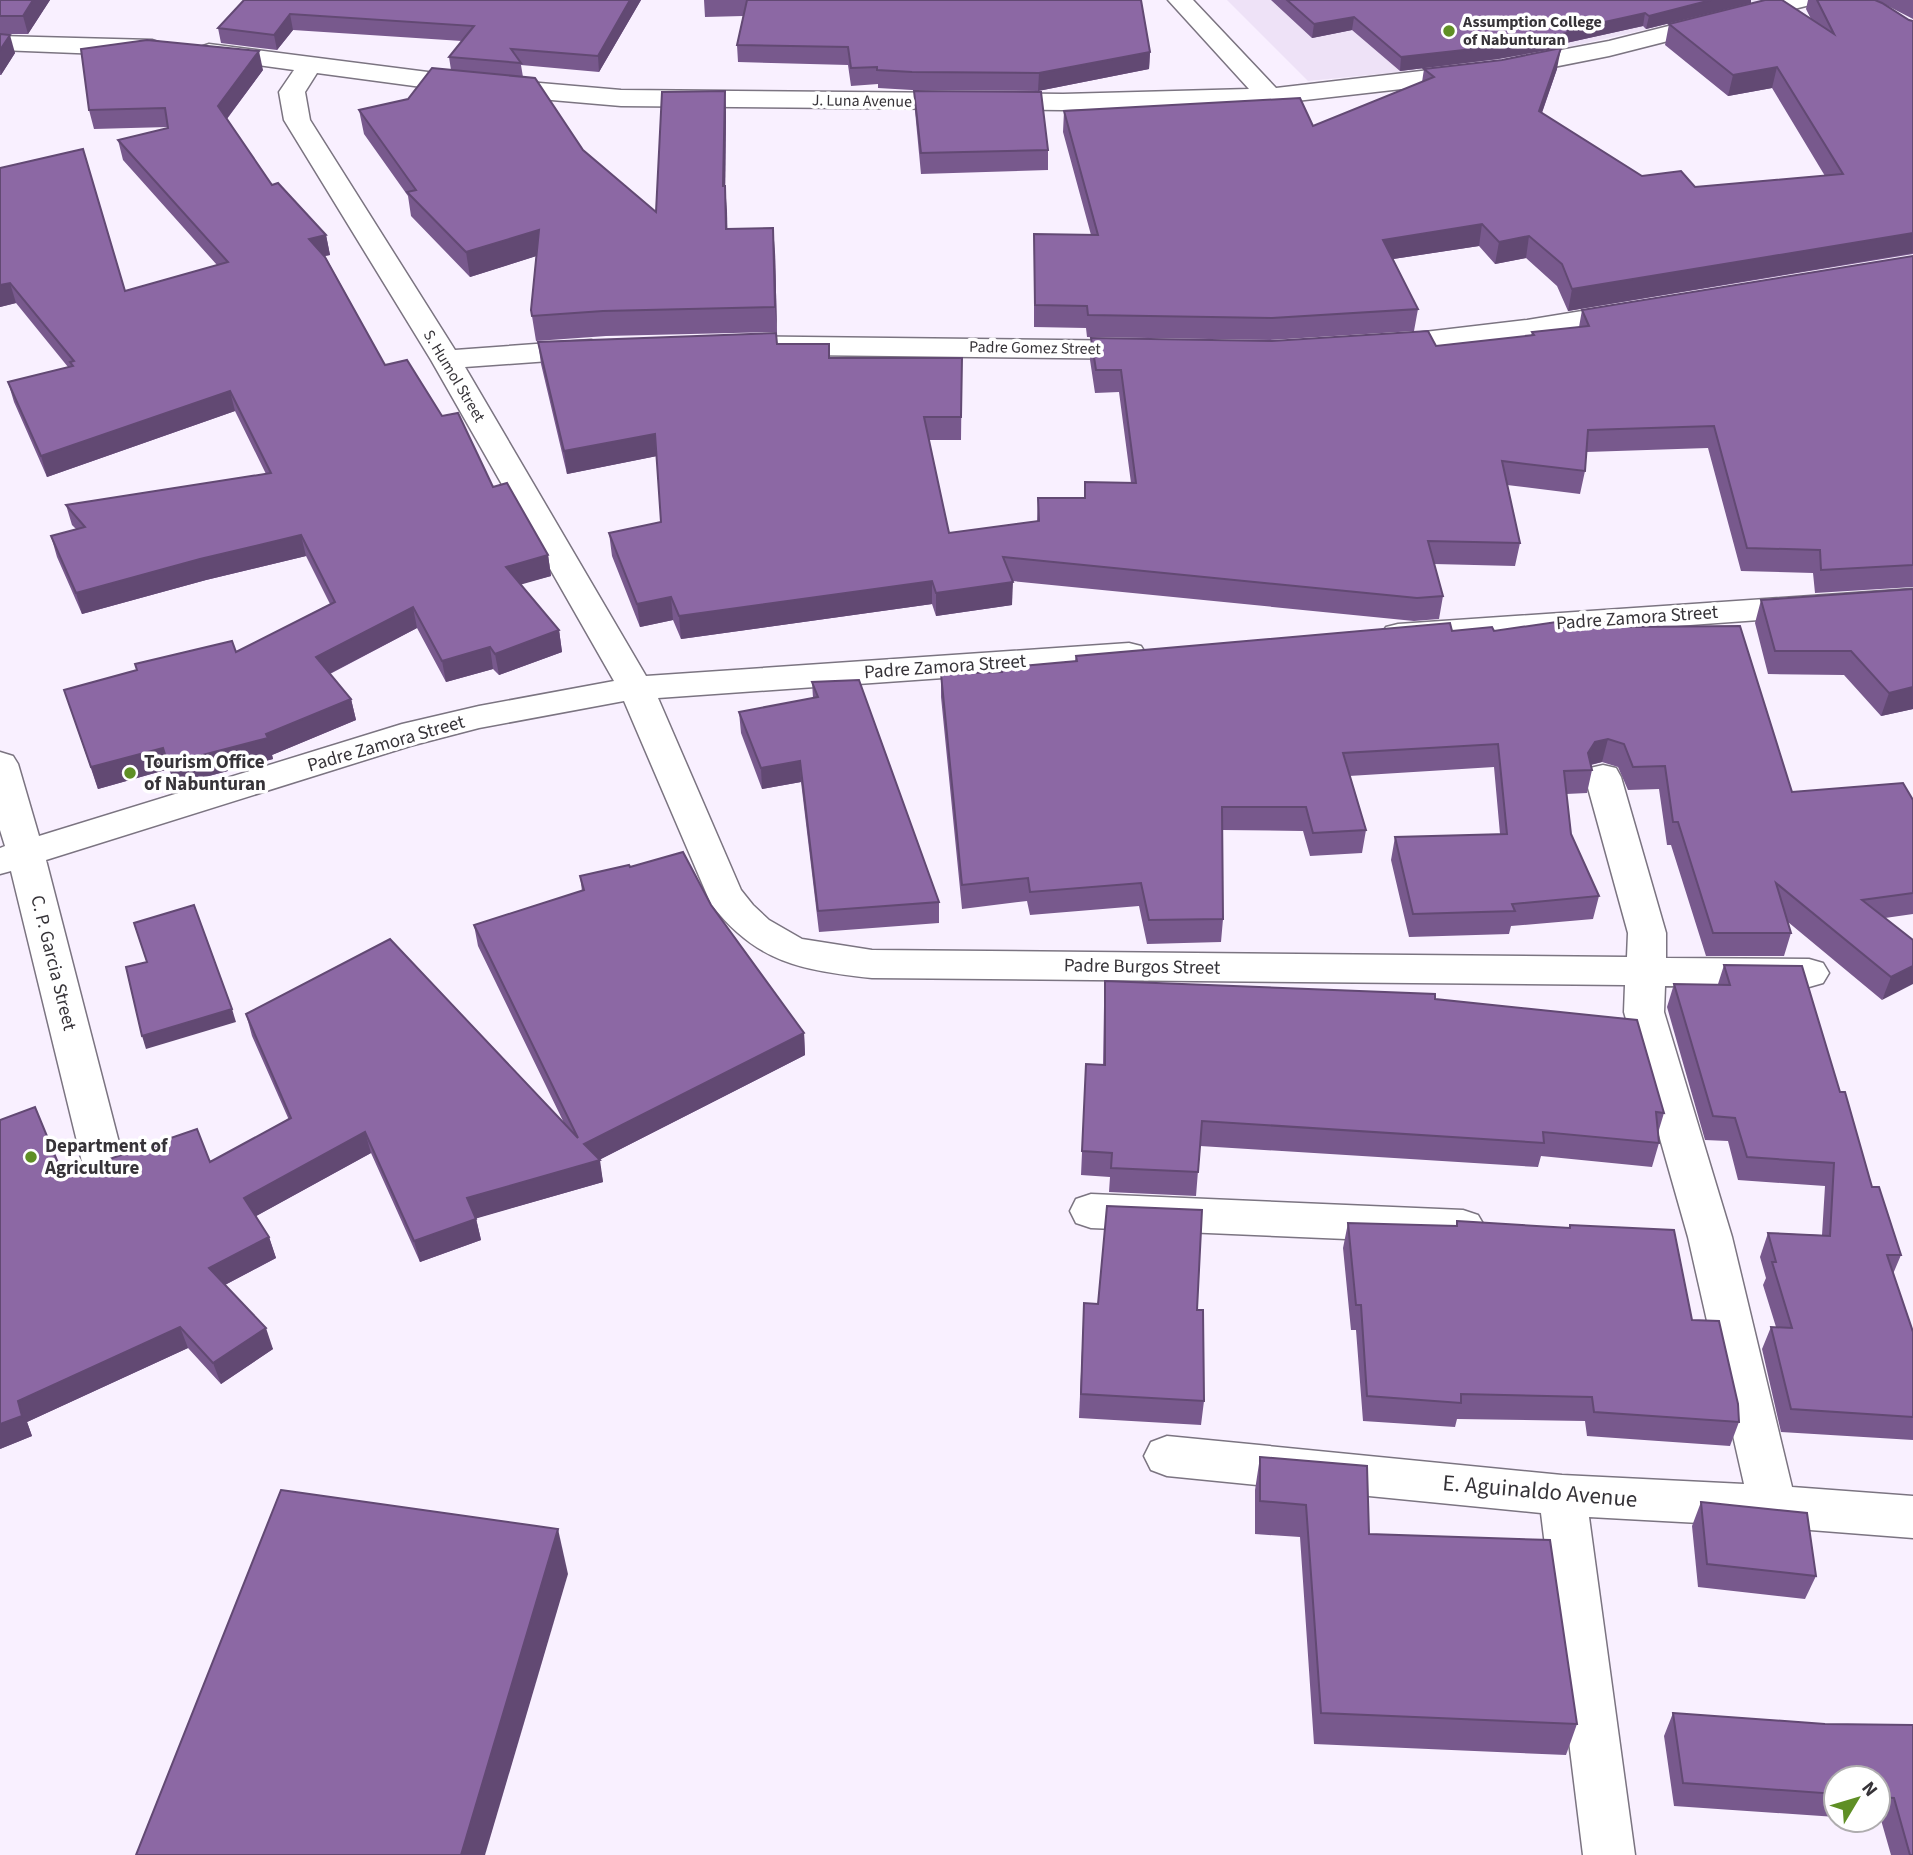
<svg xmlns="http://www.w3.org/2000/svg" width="1913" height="1855" viewBox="0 0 1913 1855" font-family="'Source Sans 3',sans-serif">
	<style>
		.built { fill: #eee2f7 }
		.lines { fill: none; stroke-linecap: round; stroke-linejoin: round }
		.minor-casing { stroke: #7b7481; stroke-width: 3 }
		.minor { fill: #fff; fill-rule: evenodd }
		.wall { fill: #78598d }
		.shaded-wall { fill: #624973 }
		.building { fill: #8c68a4; stroke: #624973; stroke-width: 2 }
		.poi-dot { fill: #5f8f25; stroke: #fff; stroke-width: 2.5 }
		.labels { text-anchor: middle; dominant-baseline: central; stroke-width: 7; stroke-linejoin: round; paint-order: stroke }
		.far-poi-label { font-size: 16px; font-weight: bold; fill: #363338; stroke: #fff; text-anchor: start }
		.far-street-label { font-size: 16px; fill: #363338; stroke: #fff }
		.street-label { font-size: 19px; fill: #363338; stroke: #fff }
		.poi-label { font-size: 19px; font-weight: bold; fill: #363338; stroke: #fff; text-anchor: start }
		.near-street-label { font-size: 23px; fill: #363338; stroke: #fff }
	</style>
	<rect width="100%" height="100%" fill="#f9f0ff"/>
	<polygon class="built" points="1227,0 1779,0 1501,62 1308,81"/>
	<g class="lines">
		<g class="minor-casing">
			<g id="minor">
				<path d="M1168,0H1193L1276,88L1498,62L1609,41L1772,0H1813L1810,5L1609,56L1498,78L1270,104L1063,110L621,106L459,92L317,73L305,92L310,120L455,350L591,340L601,343L606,349L601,355L591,358L465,367L646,676L1129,643L1141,646L1146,654L1141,662L1129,665L658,698L741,890L753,905L769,920L802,939L872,950L1627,957L1628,933L1585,777L1590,768L1603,765L1616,768L1621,777L1666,933V958L1809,959L1823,963L1829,973L1823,983L1809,987L1665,986L1664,1012L1732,1237L1792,1487L1913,1496V1538L1773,1527L1589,1517L1635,1855H1583L1541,1513L1167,1476L1151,1470L1144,1456L1151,1442L1167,1436L1562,1475L1744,1484L1688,1237L1624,1012L1625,985L872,978C801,970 757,963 711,904L624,701L479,728L410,746L46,860L124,1162L118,1174L103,1178L88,1174L82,1162L11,871L0,874V848L5,846L0,830V752L13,756L18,764L39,836L402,724L479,706L614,681L431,360L284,120L279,92L294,70L200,57L196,52L200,47L209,44L459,76L621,90L1063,94L1249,89Z"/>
				<polygon points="0,36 152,40 161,43 165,48 161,53 152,56 0,50"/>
				<polygon points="1631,303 1641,306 1646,312 1641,318 1527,338 1382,355 1372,352 1367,346 1372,340 1382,337 1527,320"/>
				<polygon points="725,336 1144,341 1154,344 1159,350 1154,356 1144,359 725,354 715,351 710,345 715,339"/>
				<polygon points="1913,589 1913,609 1398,646 1386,643 1381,635 1386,627 1398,624"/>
				<polygon points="1091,1194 1463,1210 1478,1215 1485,1227 1478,1239 1463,1244 1091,1228 1076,1223 1070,1211 1076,1199"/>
			</g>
		</g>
		<use href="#minor" class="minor"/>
	</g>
	<g class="wall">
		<polygon points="0,0 50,0 28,34 1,34 15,53 1,75 0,75"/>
		<polygon points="244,0 641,0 599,72 521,65 523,77 583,150 656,212 725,91 726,114 725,186 727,229 775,252 777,332 606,336 536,341 531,310 536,256 470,277 411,216 408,196 364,134 359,110 408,99 451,70 449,57 462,41 293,30 277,50 221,43 218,28"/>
		<polygon points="704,0 1141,0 1150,52 1149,69 1038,91 912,90 878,88 878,84 851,86 848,65 738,62 737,45 743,16 705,17"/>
		<polygon points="1271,0 1751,0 1751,3 1646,29 1643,26 1566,43 1565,47 1498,59 1400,71 1352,30 1312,38"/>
		<polygon points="1808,0 1913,0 1913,19 1884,4 1909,20 1913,21 1913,254 1568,311 1557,286 1526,258 1495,264 1479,246 1393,259 1418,309 1414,331 1270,340 1087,337 1086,328 1034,327 1034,234 1091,235 1063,132 1064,111 1313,126 1422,82 1424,69 1557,69 1542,113 1642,176 1695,187 1825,176 1772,88 1728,96 1665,45 1669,24 1811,19 1806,9"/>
		<polygon points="263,70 227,119 272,185 326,235 330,255 325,256 385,365 442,416 493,487 548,555 551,576 520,584 559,630 562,652 499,675 493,669 446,682 417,628 330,674 351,699 356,720 272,755 273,759 175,785 169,769 98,789 64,690 236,652 330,604 306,556 206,580 82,614 57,557 51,536 76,529 72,525 66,505 266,474 235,411 47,477 14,402 8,382 68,367 16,303 0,307 0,168 125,291 217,265 123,160 118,140 168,128 168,127 94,129 89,110"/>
		<polygon points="914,91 1048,150 1048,170 921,174 915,111"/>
		<polygon points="1913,256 1913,587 1815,593 1813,573 1741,571 1708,448 1586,452 1585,471 1580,494 1507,485 1520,543 1515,566 1434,564 1443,596 1439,619 1414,621 1012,581 1012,605 936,616 932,604 681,639 673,620 640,627 612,556 609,533 661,522 657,456 567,474 541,364 538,342 777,344 829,344 830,358 962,358 961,440 929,440 949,533 1037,522 1038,498 1084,498 1085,482 1131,483 1119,392 1095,393 1090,360 1091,338 1436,346 1531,336 1532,332 1579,327 1582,310"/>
		<polygon points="1913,589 1913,709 1881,716 1844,675 1768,674 1755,623 1761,600"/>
		<polygon points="1565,624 1628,627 1792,792 1913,800 1913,914 1885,918 1913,940 1882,1000 1788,922 1791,933 1784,956 1706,956 1671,845 1667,845 1659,789 1628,790 1618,767 1602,762 1591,765 1592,770 1587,793 1566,794 1571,834 1599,896 1593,919 1511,926 1509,934 1409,937 1391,860 1395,837 1500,834 1494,767 1349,776 1366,830 1362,853 1310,856 1303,831 1222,830 1223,919 1221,942 1147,944 1139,906 1030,915 1027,901 962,909 941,697 941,674 1001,672 1001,668 1075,661 1076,656 1452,631 1494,631"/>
		<polygon points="812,682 939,902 939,923 819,932 801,782 762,789 741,733 739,712 813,698"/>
		<polygon points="630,867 711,905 804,1033 805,1055 599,1160 603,1182 476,1218 481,1240 420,1262 371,1153 256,1216 269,1237 276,1258 225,1285 273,1349 221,1384 188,1348 27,1422 32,1436 0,1449 63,1175 210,1162 289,1120 252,1036 246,1014 564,1123 478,946 474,925 582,891 580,876"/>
		<polygon points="1724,965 1840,1092 1872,1187 1901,1255 1893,1274 1913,1332 1913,1440 1781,1432 1762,1349 1771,1327 1776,1327 1763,1285 1766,1278 1760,1257 1768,1233 1822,1235 1825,1186 1738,1180 1728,1141 1705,1140 1667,1007 1674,984 1718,984"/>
		<polygon points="1105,981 1435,999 1664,1113 1658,1133 1659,1143 1652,1167 1541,1156 1538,1167 1200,1146 1196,1196 1109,1192 1110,1177 1081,1175 1086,1064 1103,1065 1104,1006"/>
		<polygon points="1457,1221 1569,1228 1570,1225 1692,1320 1739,1422 1730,1446 1587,1436 1585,1421 1457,1419 1455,1427 1363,1421 1356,1330 1351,1330 1343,1248 1348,1223 1456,1226"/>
		<polygon points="1084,1303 1197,1310 1204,1401 1201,1425 1079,1418"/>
		<polygon points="1260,1457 1369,1534 1577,1724 1566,1755 1314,1744 1300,1537 1255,1534 1255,1490"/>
		<polygon points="1701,1502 1816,1576 1805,1599 1698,1587 1692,1526"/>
		<polygon points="1673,1713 1825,1724 1913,1725 1913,1855 1891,1855 1881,1820 1878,1820 1878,1778 1836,1778 1836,1817 1674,1806 1664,1736"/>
	</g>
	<g class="shaded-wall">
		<polygon points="33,0 50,0 28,34 23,16"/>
		<polygon points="630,0 641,0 599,72 598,56"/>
		<polygon points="1711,0 1751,0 1751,3 1646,29 1649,16"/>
		<polygon points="1645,13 1643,26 1566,43 1565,47 1498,59 1400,71 1401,57"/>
		<polygon points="290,14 293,30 277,50 274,35"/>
		<polygon points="1354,17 1352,30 1312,38 1314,24"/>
		<polygon points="10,35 15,53 1,75 0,69 0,50"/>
		<polygon points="1561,48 1557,69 1535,132 1539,111"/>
		<polygon points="259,51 263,70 222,125 218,106"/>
		<polygon points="1150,52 1149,69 1038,91 1039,73"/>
		<polygon points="1777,67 1772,88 1728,96 1733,75"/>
		<polygon points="725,91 726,114 725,211 723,186"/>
		<polygon points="725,186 727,211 728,254 726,229"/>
		<polygon points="1482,224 1479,246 1380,261 1383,240"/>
		<polygon points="773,228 775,252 777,332 775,307"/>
		<polygon points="539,230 543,254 470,277 466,252"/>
		<polygon points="1913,233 1913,253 1568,311 1572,289"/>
		<polygon points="326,235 330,255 313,258 309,239"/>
		<polygon points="1529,236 1526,258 1495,264 1499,242"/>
		<polygon points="10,283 16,303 0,307 0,285"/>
		<polygon points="230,391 235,411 47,477 41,456"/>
		<polygon points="655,434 657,456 567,474 564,451"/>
		<polygon points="301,535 306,556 206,580 82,614 76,593 200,559"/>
		<polygon points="548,555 551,576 509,588 506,567"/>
		<polygon points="932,581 932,604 681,639 679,616"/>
		<polygon points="1013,582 1012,605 936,616 936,593"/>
		<polygon points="671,597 673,620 640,627 637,604"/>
		<polygon points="413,607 417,628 321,678 316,657"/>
		<polygon points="559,630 562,652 499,675 495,654"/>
		<polygon points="490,647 493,669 446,682 442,661"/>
		<polygon points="1913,687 1913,709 1881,716 1889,693"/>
		<polygon points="351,699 356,720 272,755 273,759 175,785 168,764 266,734"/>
		<polygon points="1608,739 1602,762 1589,765 1588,753 1595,742"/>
		<polygon points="163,748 169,769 98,789 91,767"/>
		<polygon points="800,761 801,782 762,789 761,768"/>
		<polygon points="1913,966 1913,984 1882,1000 1891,977"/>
		<polygon points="232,1009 236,1022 146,1049 142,1036"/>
		<polygon points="804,1033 805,1055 597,1161 600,1160 603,1182 471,1220 467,1198 584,1144"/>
		<polygon points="365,1132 371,1153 251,1219 244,1198"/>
		<polygon points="476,1219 481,1240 420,1262 414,1241"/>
		<polygon points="269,1237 276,1258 217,1289 209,1268"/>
		<polygon points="180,1327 188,1348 27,1422 32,1436 0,1449 0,1424 18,1401"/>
		<polygon points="266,1328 273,1349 221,1384 213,1363"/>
		<polygon points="558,1529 568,1574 485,1855 461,1855"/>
	</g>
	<g class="building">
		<polygon points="0,0 33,0 23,16 0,16"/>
		<polygon points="244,0 630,0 598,56 511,49 521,63 449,57 474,26 290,14 274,35 218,28"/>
		<polygon points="747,0 1141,0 1150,52 1039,73 912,72 877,70 877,67 851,68 848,47 737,45"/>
		<polygon points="1287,0 1711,0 1649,16 1645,13 1568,30 1567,33 1500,46 1401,57 1354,17 1314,24"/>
		<polygon points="1765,0 1782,0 1834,34 1817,0 1875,0 1882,3 1909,20 1913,21 1913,233 1572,289 1562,264 1529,236 1499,242 1482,224 1383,240 1418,309 1272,318 1088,315 1087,306 1035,305 1034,234 1098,235 1064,111 1300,98 1313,126 1434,77 1424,69 1502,60 1561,48 1539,111 1642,176 1681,171 1695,187 1843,174 1777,67 1733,75 1669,24"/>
		<polygon points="0,34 10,35 0,50"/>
		<polygon points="147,40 259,51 218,106 272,185 278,183 326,235 309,239 325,257 385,365 407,360 442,416 458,413 493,487 507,483 548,555 506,567 559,630 495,654 490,647 442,661 413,607 316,657 351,699 266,734 268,738 168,764 163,748 91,767 64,690 137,670 135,664 232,641 236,652 335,602 301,535 200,559 76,593 51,536 85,527 66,505 271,473 230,391 41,456 8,382 73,366 70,362 74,361 10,283 0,285 0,168 83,149 125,291 228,262 118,140 168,128 165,108 89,110 81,49"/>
		<polygon points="432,68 535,78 583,150 656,212 662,92 725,91 723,186 725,186 726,229 773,228 775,307 603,311 532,316 531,310 539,230 466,252 407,192 416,190 359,110 408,99"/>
		<polygon points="914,91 1041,92 1048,150 921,153"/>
		<polygon points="1913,256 1913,565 1821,570 1820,550 1747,548 1714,426 1588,430 1585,471 1502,461 1520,543 1428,541 1443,596 1417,598 1003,557 1013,582 936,593 932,581 679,616 671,597 637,604 609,533 661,522 655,434 564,451 538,342 776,333 777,344 829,344 829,358 962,358 961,417 924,417 949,533 1039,521 1038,498 1085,498 1085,482 1136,483 1121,370 1096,370 1091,338 1272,341 1428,331 1436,346 1534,335 1532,332 1589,326 1582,310"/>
		<polygon points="1913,589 1913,687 1889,693 1851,651 1775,651 1761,600"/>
		<polygon points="1563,621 1565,624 1626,621 1628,627 1740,626 1792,792 1903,783 1913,800 1913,893 1862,900 1913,940 1913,966 1891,977 1776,883 1791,933 1713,933 1678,822 1673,822 1665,766 1633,767 1624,744 1608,739 1595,742 1588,753 1592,770 1564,771 1571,834 1599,896 1512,904 1515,911 1413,914 1395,837 1507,834 1498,744 1343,753 1366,830 1313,833 1306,807 1222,807 1223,919 1149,920 1141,883 1030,892 1028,878 962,885 941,674 1002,672 1001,668 1077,661 1076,656 1450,623 1452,631 1492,627 1494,631"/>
		<polygon points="859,680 939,902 818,911 800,761 761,768 739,712 818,697 812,682"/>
		<polygon points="683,852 711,905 804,1033 584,1144 600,1160 467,1198 476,1219 414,1241 365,1132 244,1198 269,1237 209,1268 266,1328 213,1363 180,1327 18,1401 22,1416 0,1424 0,1120 35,1107 63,1175 197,1129 210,1162 291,1118 246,1014 390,939 578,1138 474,925 584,890 580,876 629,865 630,867"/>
		<polygon points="194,905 232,1009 142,1036 126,967 147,962 134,923"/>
		<polygon points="1724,965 1802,966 1840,1092 1845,1092 1872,1187 1879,1187 1901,1255 1887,1255 1913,1332 1913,1417 1791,1409 1771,1327 1792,1328 1772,1262 1776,1262 1768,1233 1830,1236 1834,1163 1747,1157 1735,1118 1713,1116 1674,984 1730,985"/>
		<polygon points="1105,981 1435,994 1435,999 1637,1020 1664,1113 1656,1112 1659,1143 1543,1132 1544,1143 1202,1121 1198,1172 1111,1168 1112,1153 1082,1151 1086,1064 1105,1065"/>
		<polygon points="1107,1206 1202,1210 1197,1310 1203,1310 1204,1401 1081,1394 1084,1303 1098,1304"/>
		<polygon points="1457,1221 1570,1228 1570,1225 1674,1230 1692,1320 1719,1321 1738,1404 1739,1422 1594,1412 1592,1397 1461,1394 1461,1403 1367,1396 1361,1305 1356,1305 1348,1223 1457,1226"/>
		<polygon points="1260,1457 1367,1466 1369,1534 1550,1540 1577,1724 1321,1713 1306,1505 1260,1501"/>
		<polygon points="281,1490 558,1529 461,1855 136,1855"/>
		<polygon points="1701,1502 1807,1513 1816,1576 1707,1564"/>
		<polygon points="1673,1713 1825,1724 1913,1725 1913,1855 1910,1855 1894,1798 1878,1797 1878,1778 1836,1778 1836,1794 1683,1783"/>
	</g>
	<g class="poi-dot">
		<circle cx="1449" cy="31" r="7"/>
		<circle cx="130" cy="773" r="7"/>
		<circle cx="31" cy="1157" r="7"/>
	</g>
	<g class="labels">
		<g class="far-poi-label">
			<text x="1463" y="22">Assumption College<tspan x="1463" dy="18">of Nabunturan</tspan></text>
		</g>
		<g class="far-street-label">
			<text transform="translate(862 101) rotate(1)">J. Luna Avenue</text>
			<text transform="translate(1035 348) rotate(1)">Padre Gomez Street</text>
			<text transform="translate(454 376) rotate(59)">S. Humol Street</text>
		</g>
		<g class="street-label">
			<text transform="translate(1637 618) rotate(-4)">Padre Zamora Street</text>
			<text transform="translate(945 667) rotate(-4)">Padre Zamora Street</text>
			<text transform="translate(386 744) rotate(-16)">Padre Zamora Street</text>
			<text transform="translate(53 963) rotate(76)">C. P. Garcia Street</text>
			<text transform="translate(1142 967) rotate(1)">Padre Burgos Street</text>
		</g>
		<g class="poi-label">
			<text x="144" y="762">Tourism Office<tspan x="144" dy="22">of Nabunturan</tspan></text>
			<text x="45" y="1146">Department of<tspan x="45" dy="22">Agriculture</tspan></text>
		</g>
		<g class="near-street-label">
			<text transform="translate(1540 1491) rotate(5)">E. Aguinaldo Avenue</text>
		</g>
	</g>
	<g transform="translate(1857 1799) rotate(52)"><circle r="33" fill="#ffffff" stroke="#afadaf" stroke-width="2"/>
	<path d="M0-5L12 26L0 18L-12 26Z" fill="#5f8f25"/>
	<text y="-10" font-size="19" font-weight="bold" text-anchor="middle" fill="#363338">N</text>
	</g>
</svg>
